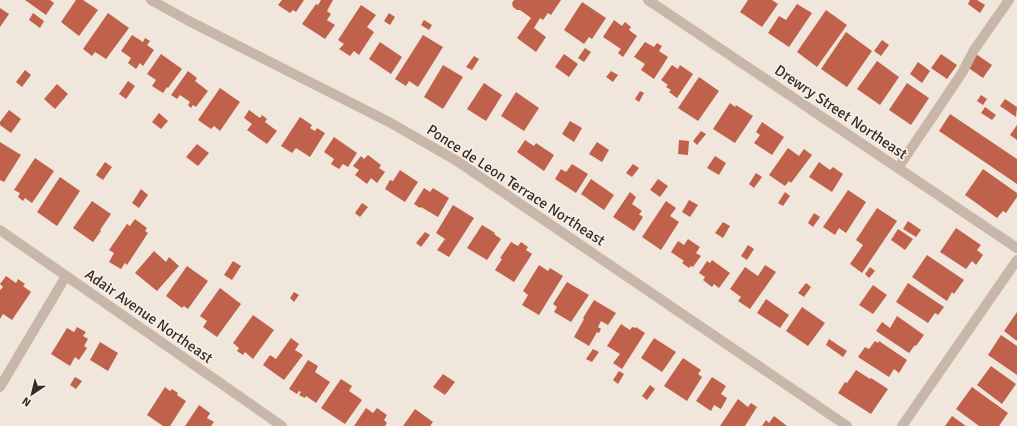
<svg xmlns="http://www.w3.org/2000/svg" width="1017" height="426" viewBox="0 0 1017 426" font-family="Signika,sans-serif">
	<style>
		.building { fill: #c0624b }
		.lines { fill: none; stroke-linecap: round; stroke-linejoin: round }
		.minor { stroke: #c8b6a8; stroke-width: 10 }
		.labels { text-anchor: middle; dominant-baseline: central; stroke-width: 3.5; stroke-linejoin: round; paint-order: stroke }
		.street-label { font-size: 15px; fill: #352c28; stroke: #f8f0e8 }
	</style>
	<rect width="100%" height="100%" fill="#f1e6dc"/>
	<g class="building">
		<polygon points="25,0 50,0 54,3 46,15"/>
		<polygon points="76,0 83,0 98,10 79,36 61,22"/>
		<polygon points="282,0 304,0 296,12 293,10 290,13 278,5"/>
		<polygon points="321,0 333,0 327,11 331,14 327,20 335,25 325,39 302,24 316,4 318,5"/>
		<polygon points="514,0 561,0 551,15 548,13 543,20 540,18 534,28 546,37 536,52 517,38 531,18 520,10 517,10 513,7 512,3"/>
		<polygon points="748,0 772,0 778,4 762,27 740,12"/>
		<polygon points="970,0 977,0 985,5 980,13 968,4"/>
		<polygon points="582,2 606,18 592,39 589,37 584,44 564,30"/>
		<polygon points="797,4 812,13 789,47 768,33 779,16 786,20"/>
		<polygon points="361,5 376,15 367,27 374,32 359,55 354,51 350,56 339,49 344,44 338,40"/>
		<polygon points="0,8 9,14 0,27"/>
		<polygon points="826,10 847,25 817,67 797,52"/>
		<polygon points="33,13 44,21 40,28 29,20"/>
		<polygon points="108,13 129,28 106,59 95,52 92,56 83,49"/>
		<polygon points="389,13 395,17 390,25 384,21"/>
		<polygon points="424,20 432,25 429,30 421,25"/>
		<polygon points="614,20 622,26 625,22 631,27 629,30 637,36 623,57 618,53 621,49 603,37"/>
		<polygon points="846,32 872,51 847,87 821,69"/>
		<polygon points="132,35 143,42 145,38 150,41 147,45 154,50 143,66 140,63 136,69 128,63 131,58 121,51"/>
		<polygon points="423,35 443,47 418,87 409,81 406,86 395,79"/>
		<polygon points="882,40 889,45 881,56 874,51"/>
		<polygon points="380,42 402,57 391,74 369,59"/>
		<polygon points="645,42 654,47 657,43 662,46 659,51 668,57 654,79 641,70 645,64 634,57"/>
		<polygon points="585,48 591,52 584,62 578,58"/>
		<polygon points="161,54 182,69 168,88 167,87 163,93 152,86 156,80 147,74"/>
		<polygon points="564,54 578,64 569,77 555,67"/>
		<polygon points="941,54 957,65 947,79 931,68"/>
		<polygon points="976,54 992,65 983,78 967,67"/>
		<polygon points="474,56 479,59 472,70 466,67"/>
		<polygon points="877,61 899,77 880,105 857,89"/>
		<polygon points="918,62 930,71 922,83 910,74"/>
		<polygon points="443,65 463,77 443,109 424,97"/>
		<polygon points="672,65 678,69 680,65 693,74 677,98 669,92 671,90 666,87 668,85 661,80"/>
		<polygon points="25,70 31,75 22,87 16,82"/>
		<polygon points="188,71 197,78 195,81 208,91 196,107 193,105 191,108 188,105 190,102 180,95 177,99 171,95"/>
		<polygon points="611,71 618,75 613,82 606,77"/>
		<polygon points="699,77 719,91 698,121 678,108"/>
		<polygon points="128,81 135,86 126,99 119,94"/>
		<polygon points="484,83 502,95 486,121 467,109"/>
		<polygon points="907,83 929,98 911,125 889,110"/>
		<polygon points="57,84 68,94 55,109 44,99"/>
		<polygon points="220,88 240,102 220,131 214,126 211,129 198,120"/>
		<polygon points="640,91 644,93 639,102 635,99"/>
		<polygon points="516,92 539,108 524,131 501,116"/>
		<polygon points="981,95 987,99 983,105 977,101"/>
		<polygon points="1005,99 1017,107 1016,117 1000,106"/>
		<polygon points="730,103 735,107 736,105 753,116 735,143 713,129"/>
		<polygon points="985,107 996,115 992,120 981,113"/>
		<polygon points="9,110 21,119 11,133 0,125 0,122"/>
		<polygon points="249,110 260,118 262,115 267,119 265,122 277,131 267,144 247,130 252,124 244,118"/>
		<polygon points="159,113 168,121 161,129 152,122"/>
		<polygon points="950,114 1017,159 1017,184 939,131"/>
		<polygon points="300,117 312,125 310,128 315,131 317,128 325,133 310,157 296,148 292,153 281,146"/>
		<polygon points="570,121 582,128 574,142 562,134"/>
		<polygon points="762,122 784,137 772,155 754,143 760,135 756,132"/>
		<polygon points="1017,125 1017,140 1010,135"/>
		<polygon points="701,131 706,134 697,145 693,141"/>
		<polygon points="334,137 357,153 348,167 343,164 339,169 331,164 334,159 324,152"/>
		<polygon points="525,140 534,146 536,143 554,155 544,171 517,152"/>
		<polygon points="679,140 689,141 688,155 678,154"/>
		<polygon points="0,142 21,155 4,182 0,180"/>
		<polygon points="597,142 609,150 602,162 589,154"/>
		<polygon points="197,144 209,153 198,166 186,157"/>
		<polygon points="788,148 799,156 804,149 812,155 791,183 789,181 785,186 769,175"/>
		<polygon points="368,155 381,165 379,168 385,172 377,183 371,178 367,184 355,175 359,170 353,166 361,156 364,159"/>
		<polygon points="715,156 726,163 719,175 707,168"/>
		<polygon points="35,158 54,171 32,203 25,198 23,201 18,197 20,193 14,190"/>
		<polygon points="105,162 112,167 103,180 96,175"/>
		<polygon points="819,162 830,170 833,167 843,174 832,192 809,177"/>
		<polygon points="572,164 588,174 576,193 555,179 561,169 566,172"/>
		<polygon points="633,164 639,168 632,177 626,173"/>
		<polygon points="983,169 1017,193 1017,197 1006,213 1003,211 997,218 965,195"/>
		<polygon points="400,170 418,182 405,202 385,189 390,180 393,181"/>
		<polygon points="756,173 762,177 754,188 749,184"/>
		<polygon points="60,177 80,191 57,226 37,212"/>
		<polygon points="591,179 614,195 604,210 581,194"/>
		<polygon points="658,179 668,186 660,197 650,190"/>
		<polygon points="424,188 430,192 433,188 449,198 438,217 421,207 420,208 414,204"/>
		<polygon points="141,189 148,195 139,208 132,203"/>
		<polygon points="848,190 866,202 846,233 839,228 835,235 823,227"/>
		<polygon points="630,192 636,197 632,204 642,211 639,214 643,217 634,231 613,217"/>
		<polygon points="785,192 790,196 783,206 778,203"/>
		<polygon points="689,200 698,205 690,217 682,212"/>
		<polygon points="92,201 111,214 100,230 101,231 93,242 73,228"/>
		<polygon points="666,201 676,208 670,216 679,222 661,250 642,237"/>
		<polygon points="362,203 368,207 360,217 355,213"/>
		<polygon points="453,205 474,218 449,257 437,250 445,239 436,233"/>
		<polygon points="877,208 897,221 862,273 850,264 863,245 856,240"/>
		<polygon points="814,213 820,217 813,227 808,223"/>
		<polygon points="135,219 147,228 145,231 148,233 127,265 125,263 121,269 109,262 114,253 109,250 127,224 130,226"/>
		<polygon points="908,221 921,230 916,237 903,229"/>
		<polygon points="723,222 730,226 723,238 715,233"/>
		<polygon points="482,225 495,233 494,234 501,239 487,260 467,248"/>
		<polygon points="956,228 981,245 977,250 983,255 976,265 972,261 966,269 940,252"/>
		<polygon points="898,229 913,239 905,250 891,240"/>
		<polygon points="425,232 430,235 421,247 416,243"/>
		<polygon points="688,239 700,247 696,253 701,256 693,267 691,266 689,268 682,263 684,261 671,252 678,241 684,245"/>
		<polygon points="511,242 518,246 521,242 528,247 526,250 532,254 514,282 495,270 502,259 500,258"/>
		<polygon points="748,245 754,249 747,260 741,256"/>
		<polygon points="154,251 166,262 169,257 179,266 157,291 135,273"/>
		<polygon points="927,255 964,280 954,294 952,292 947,301 912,277"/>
		<polygon points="712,260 730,273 719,288 714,284 712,287 703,280 705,277 699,273 707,261 710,263"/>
		<polygon points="233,261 241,266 232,280 224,275"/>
		<polygon points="539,265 548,271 550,268 563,276 539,315 522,305 528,295 523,291"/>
		<polygon points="765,265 776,272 750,309 738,301 741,297 730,289 745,267 758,276"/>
		<polygon points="187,266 208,281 188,309 184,306 182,308 166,296"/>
		<polygon points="870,267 875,271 869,278 865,274"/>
		<polygon points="6,276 16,283 18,279 25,284 23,286 31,292 12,320 3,314 0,319 0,290 3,287 0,284"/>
		<polygon points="567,282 589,295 571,322 554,312 557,307 553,304"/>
		<polygon points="806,283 811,287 804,297 798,293"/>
		<polygon points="908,283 944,307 938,315 935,313 928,323 896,302"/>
		<polygon points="873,285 887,295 873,314 859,305"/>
		<polygon points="220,288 241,304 217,337 203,327 207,321 200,316"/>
		<polygon points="294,292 299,295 294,302 290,298"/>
		<polygon points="766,299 789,315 780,328 757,313"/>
		<polygon points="594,300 616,313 608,325 601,321 598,327 601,329 599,333 597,332 589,346 574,337 584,319 583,318"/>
		<polygon points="802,307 825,323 808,346 786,331"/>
		<polygon points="1017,312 1017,341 1004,331"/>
		<polygon points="253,315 274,330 253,359 245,352 243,355 237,351 239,348 233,343"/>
		<polygon points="897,316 924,335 916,346 915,345 909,353 876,331 882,322 890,328"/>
		<polygon points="621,324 630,330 632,327 636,328 636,327 645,333 622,369 613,363 620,354 607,346"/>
		<polygon points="77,327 86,332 83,336 88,339 84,346 87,348 79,360 75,357 70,366 51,354 67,328 74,332"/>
		<polygon points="1001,335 1017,346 1017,375 988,355"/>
		<polygon points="291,338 299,344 295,350 303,355 284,380 263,365 270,355 276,359"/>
		<polygon points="654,338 676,352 662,372 641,358"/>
		<polygon points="829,339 847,351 843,357 826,345"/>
		<polygon points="875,341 878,343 879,341 907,360 899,373 894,369 889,377 858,357 865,347 869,349"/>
		<polygon points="100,342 118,353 108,371 90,360"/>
		<polygon points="593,349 599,352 592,362 586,359"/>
		<polygon points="683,358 701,370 698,374 702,377 687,401 664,386"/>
		<polygon points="308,360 318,366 315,372 330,382 316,403 306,396 305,398 299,395 301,392 299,391 297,394 289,389"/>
		<polygon points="991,366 1016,384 1002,404 977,385"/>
		<polygon points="856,370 870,379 871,378 888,389 871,414 838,393 845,382 847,383"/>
		<polygon points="619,371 624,374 618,384 613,380"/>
		<polygon points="443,374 455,382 445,395 433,387"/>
		<polygon points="75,377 82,381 76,389 70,385"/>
		<polygon points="712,377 726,386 721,394 727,398 721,409 714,405 711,411 696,401"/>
		<polygon points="341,379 352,386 349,391 362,400 345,424 321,408"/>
		<polygon points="650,385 655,389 647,400 642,396"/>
		<polygon points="165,387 170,391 172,389 178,393 177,395 186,401 170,426 163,426 147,415"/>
		<polygon points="972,387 1008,413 999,426 979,426 956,409"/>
		<polygon points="738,399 748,407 751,403 757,407 745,426 720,426"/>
		<polygon points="199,405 210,413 207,418 214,422 211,426 185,426"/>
		<polygon points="366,408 373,413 377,408 387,415 384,420 387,423 385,426 354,426"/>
		<polygon points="415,409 433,422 430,426 403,426"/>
		<polygon points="774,416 787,426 762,426 766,420 769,423"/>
		<polygon points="952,416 966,426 945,426"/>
	</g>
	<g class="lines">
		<g class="minor">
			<polyline points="151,0 187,20 389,122 457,161 847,426"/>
			<polyline points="648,0 1017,248"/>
			<polyline points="898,168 962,73 974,50 1009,0"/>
			<polyline points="0,230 282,426"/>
			<polyline points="0,387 66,276"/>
			<polyline points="902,426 1017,260"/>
		</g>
	</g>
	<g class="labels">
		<g class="street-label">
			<text transform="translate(841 112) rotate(34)">Drewry Street Northeast</text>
			<text transform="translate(516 185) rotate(33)">Ponce de Leon Terrace Northeast</text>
			<text transform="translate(149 316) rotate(35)">Adair Avenue Northeast</text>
		</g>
	</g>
	<g transform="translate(32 394) rotate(215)" stroke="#f8f0e8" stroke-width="3" paint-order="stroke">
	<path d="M0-3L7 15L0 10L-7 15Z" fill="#352c28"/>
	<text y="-6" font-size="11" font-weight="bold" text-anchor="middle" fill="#352c28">N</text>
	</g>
</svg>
